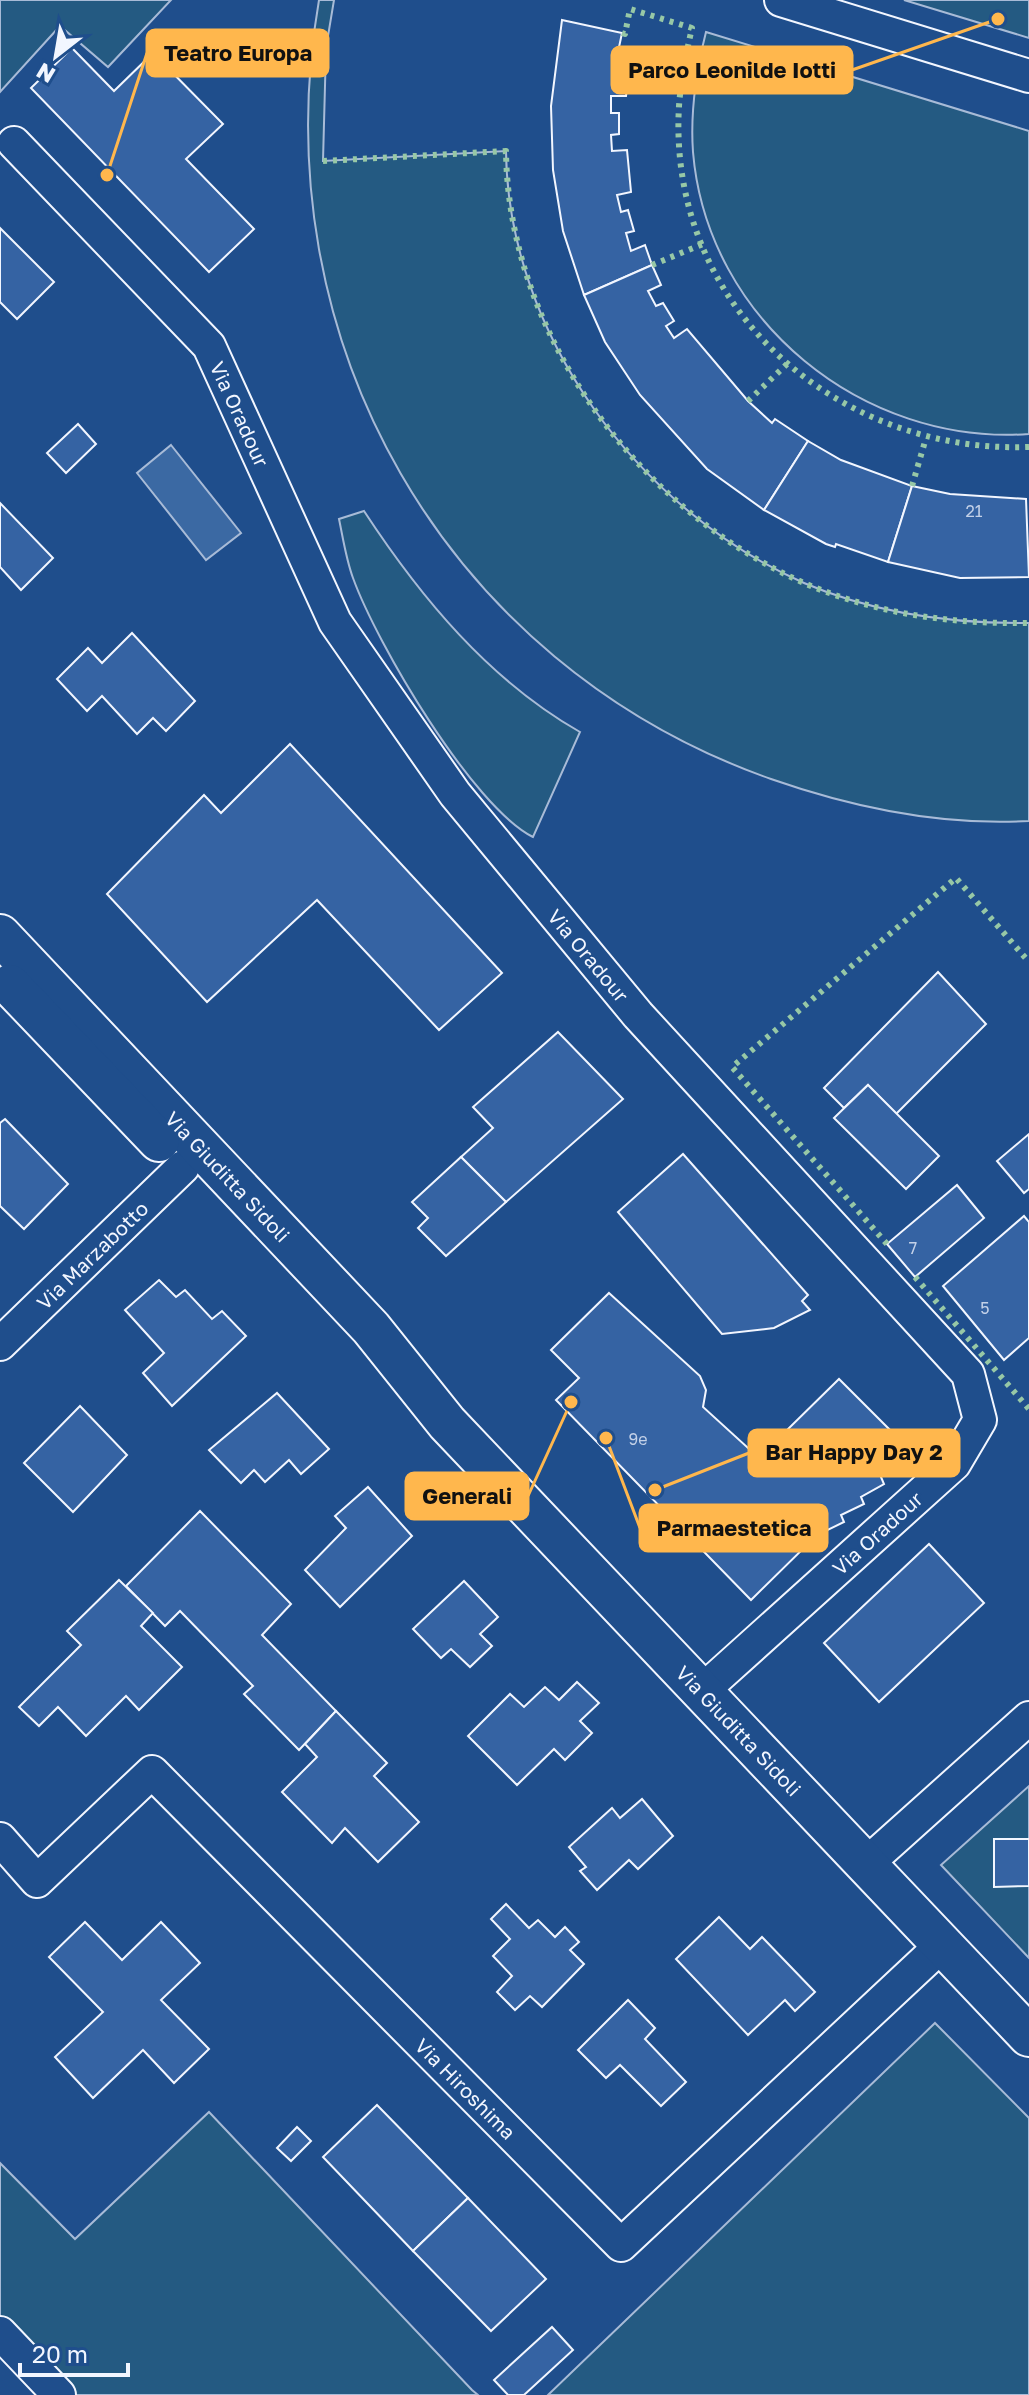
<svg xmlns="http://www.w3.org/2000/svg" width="1029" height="2395" viewBox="0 0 1029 2395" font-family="'Golos Text',sans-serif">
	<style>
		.green { fill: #245a82; stroke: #a8bbd7; stroke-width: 2 }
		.water { fill: #3b69a3; stroke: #a8bbd7; stroke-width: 2 }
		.building { fill: #3563a3; stroke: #f2f6ff; stroke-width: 2 }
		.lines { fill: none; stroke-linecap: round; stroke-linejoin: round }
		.minor-casing { stroke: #f2f6ff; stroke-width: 36 }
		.tertiary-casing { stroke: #f2f6ff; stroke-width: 44 }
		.minor { stroke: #1f4e8c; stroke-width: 32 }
		.tertiary { stroke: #1f4e8c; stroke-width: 40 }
		.hedge { stroke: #97c8a6; stroke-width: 6; stroke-dasharray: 4 6; stroke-linecap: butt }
		.labels { text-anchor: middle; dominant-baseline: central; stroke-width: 6; stroke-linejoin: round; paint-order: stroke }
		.number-label { font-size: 16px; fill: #c3d1e8 }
		.street-label { font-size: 20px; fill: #f2f6ff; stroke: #1f4e8c }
		.leader { fill: none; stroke: #ffb74d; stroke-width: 3 }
		.callout-dot { fill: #ffb74d; stroke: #1f4e8c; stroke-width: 3 }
		.callout { fill: #ffb74d; stroke: #ffb74d; stroke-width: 3 }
		.callout-label { font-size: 22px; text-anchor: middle; font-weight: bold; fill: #111 }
	</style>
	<rect width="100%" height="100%" fill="#1f4e8c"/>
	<g class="green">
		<polygon points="0,0 171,0 108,67 60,26 0,92"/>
		<path d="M319,0H334L326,48L323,161L506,151C508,334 638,510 804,583C876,614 951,624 1029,623V821C941,826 854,808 771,779C445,664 260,339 319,0Z"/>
		<polygon points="904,0 1029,0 1029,38"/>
		<path d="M706,32L1029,131V434C863,446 707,320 693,152C690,111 696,72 706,32Z"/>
		<path d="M364,511C421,598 489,680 580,732L533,837C472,806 377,644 353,578C346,559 343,538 339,519Z"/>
		<polygon points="1029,1786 1029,1958 941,1865"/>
		<polygon points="935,2023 1029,2118 1029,2395 548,2395"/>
		<polygon points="209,2112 472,2390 478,2395 69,2395 0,2323 0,2163 75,2239"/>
	</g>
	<polygon class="water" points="171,445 241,533 206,560 137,473"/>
	<g class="building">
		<polygon points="562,20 622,33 618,52 632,54 626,96 611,96 611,113 619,113 619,134 611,135 612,151 627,150 631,192 617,195 621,212 628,210 634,231 626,233 631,251 645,245 652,265 584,295 563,231 553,170 551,106"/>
		<polygon points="72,48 114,91 153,53 223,124 186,159 254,229 209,272 31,88"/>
		<polygon points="0,228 54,282 17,319 0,302"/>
		<polygon points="652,265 661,285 648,291 656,306 663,303 674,321 666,326 674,338 687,329 748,401 772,423 775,419 808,441 764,510 707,469 640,395 605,342 584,295"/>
		<polygon points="78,424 96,444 66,473 47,453"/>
		<polygon points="808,441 841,460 912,486 888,562 836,544 835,547 826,544 764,510"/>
		<polygon points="912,486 950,494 1026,499 1029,577 960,578 888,562"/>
		<polygon points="0,503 53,558 21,590 0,567"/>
		<polygon points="132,633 195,701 166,731 153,718 137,734 102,696 87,711 57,679 88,648 102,663"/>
		<polygon points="290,744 502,973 439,1030 317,900 207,1002 107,894 204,795 221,813"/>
		<polygon points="938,972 986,1024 896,1114 868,1085 844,1108 824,1088"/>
		<polygon points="558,1032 623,1099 506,1202 461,1157 493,1128 473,1107"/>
		<polygon points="868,1085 939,1156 906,1189 834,1118"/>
		<polygon points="5,1119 68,1184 24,1229 0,1206 0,1123"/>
		<polygon points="1029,1134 1029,1189 1024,1193 997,1161"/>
		<polygon points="683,1154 808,1295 802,1301 810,1310 774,1328 722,1334 618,1212"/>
		<polygon points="461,1157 506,1202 446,1256 418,1228 428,1218 412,1202"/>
		<polygon points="957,1185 984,1218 915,1277 887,1244"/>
		<polygon points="1024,1216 1029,1222 1029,1338 1004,1360 943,1286"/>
		<polygon points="159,1280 176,1297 185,1290 212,1319 222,1311 246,1336 172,1406 143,1373 164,1353 125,1310"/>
		<polygon points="609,1293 700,1376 706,1390 703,1407 748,1448 764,1434 782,1435 839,1379 893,1433 889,1439 896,1448 900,1464 881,1477 884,1484 861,1497 864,1504 841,1515 844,1522 817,1535 751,1600 556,1400 579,1378 551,1350"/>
		<polygon points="277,1393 329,1449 301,1474 289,1460 265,1482 254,1470 241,1483 209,1450"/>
		<polygon points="80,1406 127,1455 73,1512 24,1463"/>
		<polygon points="368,1487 412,1536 340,1607 305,1570 346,1528 335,1516"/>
		<polygon points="200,1511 291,1604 262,1635 336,1711 299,1750 244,1694 253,1686 180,1611 165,1626 126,1586"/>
		<polygon points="929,1544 984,1603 879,1702 824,1643"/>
		<polygon points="119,1580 153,1613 141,1626 182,1667 139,1710 126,1696 86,1736 58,1707 39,1726 19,1707 81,1645 67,1631"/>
		<polygon points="464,1581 498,1617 480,1634 492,1646 470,1667 451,1649 441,1658 413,1629"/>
		<polygon points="577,1682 599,1703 580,1721 592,1733 565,1760 554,1749 517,1785 468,1736 510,1694 524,1707 545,1687 559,1700"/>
		<polygon points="336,1711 387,1763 374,1776 419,1822 378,1862 345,1828 332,1843 282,1792 317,1757 305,1744"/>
		<polygon points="642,1799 673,1836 638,1869 629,1860 597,1890 580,1871 586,1867 569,1847 612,1808 620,1818"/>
		<polygon points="994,1839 1029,1839 1029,1886 994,1887"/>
		<polygon points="506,1904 529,1928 538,1920 555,1937 565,1927 579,1942 570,1950 584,1964 542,2007 530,1996 515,2010 497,1992 512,1976 493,1956 510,1939 491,1919"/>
		<polygon points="719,1917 750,1949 762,1937 815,1992 795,2011 785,2000 748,2035 676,1959"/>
		<polygon points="85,1922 122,1960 161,1922 200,1963 161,2000 209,2049 174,2083 143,2050 93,2098 55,2057 103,2012 49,1957"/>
		<polygon points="628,2000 655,2028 645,2039 686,2082 661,2106 620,2065 606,2078 578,2050"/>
		<polygon points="377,2105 468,2198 413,2251 323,2157"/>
		<polygon points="297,2127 311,2141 291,2161 277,2148"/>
		<polygon points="468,2198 546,2279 491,2331 413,2251"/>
		<polygon points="552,2327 573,2350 524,2395 508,2395 494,2380"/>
	</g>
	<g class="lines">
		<g class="minor-casing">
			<g id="minor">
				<polyline points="781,0 1029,76"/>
				<path id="s1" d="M14,143L209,346L335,622L455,794L638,1015L968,1374L980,1420L954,1464L702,1691"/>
				<path id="s2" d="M0,1344L183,1167"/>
				<path id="s3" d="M0,1839L37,1881L152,1772L621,2245L942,1945"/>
				<polyline points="865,1865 1029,1718"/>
				<polyline points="0,2333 59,2395"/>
			</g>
		</g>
		<g class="tertiary-casing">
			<g id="tertiary">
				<path id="s4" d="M0,935L371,1328L447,1423L1029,2036"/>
				<polyline points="10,985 159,1141"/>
			</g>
		</g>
		<use href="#minor" class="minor"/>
		<use href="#tertiary" class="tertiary"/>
		<g class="hedge">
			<path d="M622,33L625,34L630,9L692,28C686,54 681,79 679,106C667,306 836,454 1029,447"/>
			<path d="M323,161L506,151C508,334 638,510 804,583C876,614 951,624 1029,623"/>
			<polyline points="652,265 703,244"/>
			<polyline points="748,401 787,364"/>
			<polyline points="912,486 926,438"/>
			<polyline points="887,1244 732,1067 956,878 1029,962"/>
			<polyline points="915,1277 1029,1409"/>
		</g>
	</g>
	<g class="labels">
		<g class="number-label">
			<text x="974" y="511">21</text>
			<text x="913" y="1248">7</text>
			<text x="985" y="1308">5</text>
			<text x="638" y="1439">9e</text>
		</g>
		<g class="street-label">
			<text stroke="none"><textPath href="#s1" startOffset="356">Via Oradour</textPath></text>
			<text stroke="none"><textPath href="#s1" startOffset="1004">Via Oradour</textPath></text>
			<text stroke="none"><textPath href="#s4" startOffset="332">Via Giuditta Sidoli</textPath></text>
			<text stroke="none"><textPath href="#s2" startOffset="128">Via Marzabotto</textPath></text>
			<text transform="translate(877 1533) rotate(-42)">Via Oradour</text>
			<text stroke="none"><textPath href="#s4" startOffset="1086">Via Giuditta Sidoli</textPath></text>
			<text stroke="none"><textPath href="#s3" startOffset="660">Via Hiroshima</textPath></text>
		</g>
	</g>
	<path class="leader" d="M107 175L147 53M998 19L852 70M655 1490L749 1453M571 1402L528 1496M606 1438L640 1528"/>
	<g class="callout-dot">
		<circle cx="107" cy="175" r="8"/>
		<circle cx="998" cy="19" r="8"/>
		<circle cx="655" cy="1490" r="8"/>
		<circle cx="571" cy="1402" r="8"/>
		<circle cx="606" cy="1438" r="8"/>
	</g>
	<g class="callout">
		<rect x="147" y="30" width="181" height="46" rx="8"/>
		<rect x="612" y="47" width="240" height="46" rx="8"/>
		<rect x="749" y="1430" width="210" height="46" rx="8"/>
		<rect x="406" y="1473" width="122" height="46" rx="8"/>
		<rect x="640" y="1505" width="187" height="46" rx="8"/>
	</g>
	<g class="callout-label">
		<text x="238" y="61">Teatro Europa</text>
		<text x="732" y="78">Parco Leonilde Iotti</text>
		<text x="854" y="1460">Bar Happy Day 2</text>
		<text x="467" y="1504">Generali</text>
		<text x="734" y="1536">Parmaestetica</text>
	</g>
	<g transform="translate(56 56) rotate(211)" stroke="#1f4e8c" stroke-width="6" paint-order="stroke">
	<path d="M0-6L14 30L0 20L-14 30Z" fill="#f2f6ff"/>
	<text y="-12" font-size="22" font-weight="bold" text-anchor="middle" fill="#f2f6ff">N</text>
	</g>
	<path d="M20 2363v12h108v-12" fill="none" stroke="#f2f6ff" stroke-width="4"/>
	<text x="32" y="2363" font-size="24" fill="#f2f6ff" stroke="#1f4e8c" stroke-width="6" paint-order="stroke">20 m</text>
</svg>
